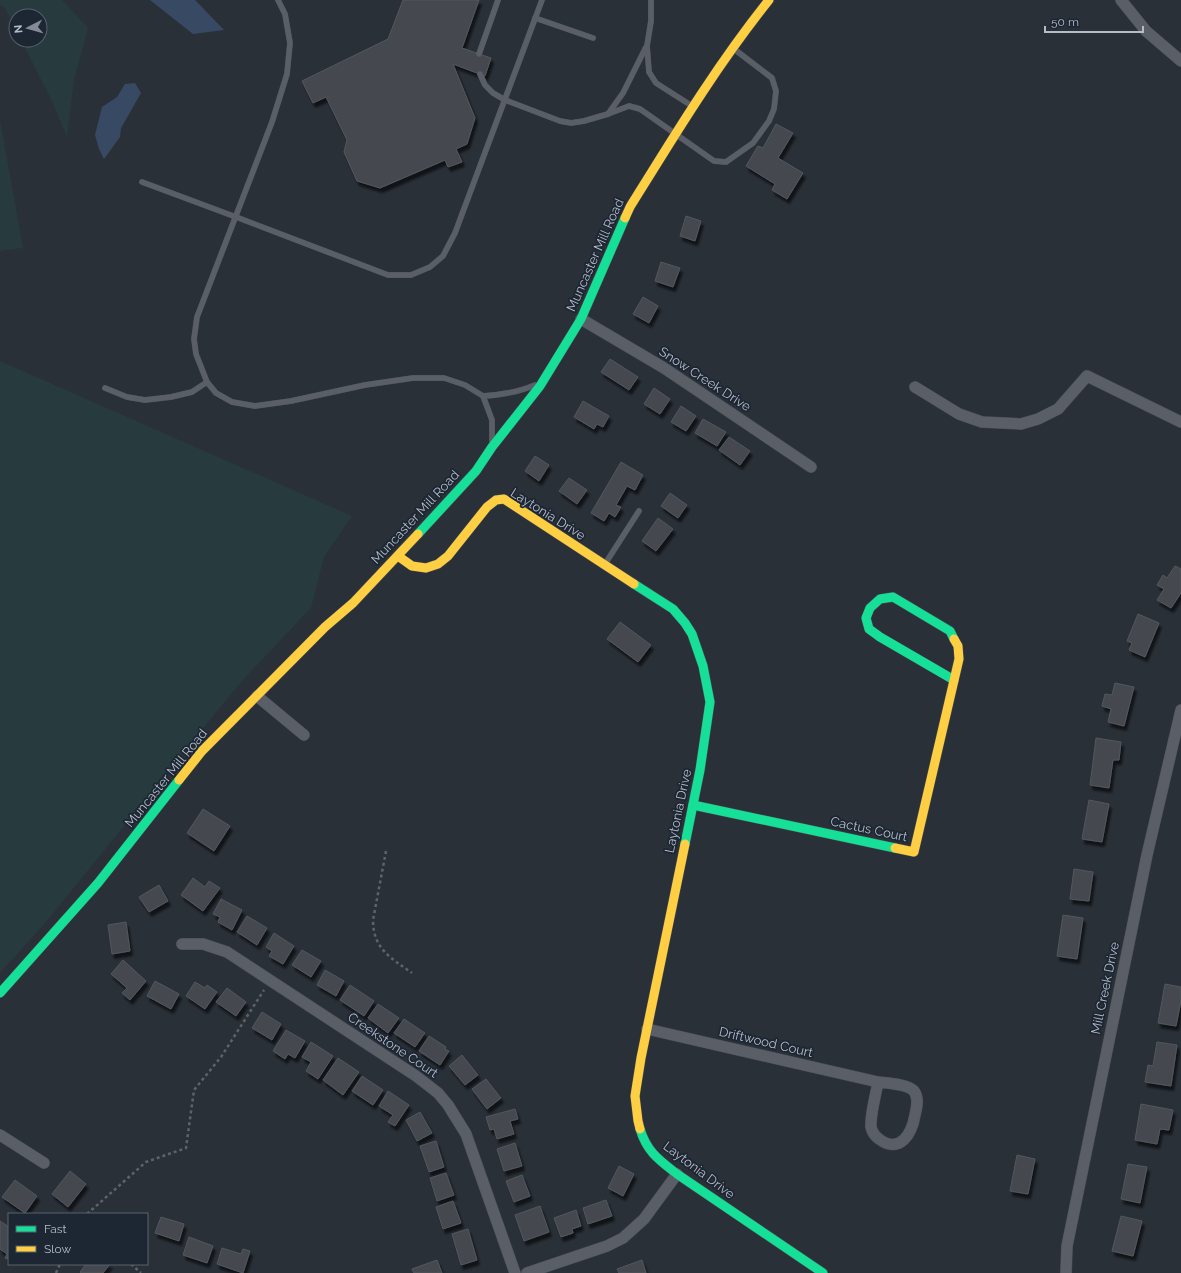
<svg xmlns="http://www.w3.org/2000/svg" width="1181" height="1273" viewBox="0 0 1181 1273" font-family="Raleway,sans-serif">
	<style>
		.green { fill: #273a3e }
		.water { fill: #384963 }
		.building { fill: #444950; stroke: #52575f; filter: url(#shadow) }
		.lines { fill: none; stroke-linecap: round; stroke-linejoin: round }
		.lane-casing { stroke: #484c53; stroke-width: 6 }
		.street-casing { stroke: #484c53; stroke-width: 12 }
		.fast-casing { stroke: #484c53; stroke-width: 10 }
		.slow-casing { stroke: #484c53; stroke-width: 10 }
		.path { stroke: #5d636a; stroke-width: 2.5; stroke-dasharray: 3 3; stroke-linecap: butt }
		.lane { stroke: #5a5e66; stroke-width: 5.5 }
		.street { stroke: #5a5e66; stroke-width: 11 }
		.fast { stroke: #16e098; stroke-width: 9 }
		.slow { stroke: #ffcf43; stroke-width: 9 }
		.labels { text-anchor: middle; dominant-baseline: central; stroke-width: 3.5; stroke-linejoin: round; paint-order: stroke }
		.street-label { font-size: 13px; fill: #b4bcc9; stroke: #1d2633 }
	</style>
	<defs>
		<filter id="shadow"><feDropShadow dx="2.5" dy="4.5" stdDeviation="1" flood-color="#0009"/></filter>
	</defs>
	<rect width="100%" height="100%" fill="#2a3038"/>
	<g class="green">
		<polygon points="0,0 62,0 88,28 74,80 67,137 51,99 21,40 40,40 40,16 16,16 16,29 5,8 0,5"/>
		<polygon points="0,120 23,248 0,251"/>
		<polygon points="0,361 352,516 324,557 311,608 240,683 46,922 0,973"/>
	</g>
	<g class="water">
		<polygon points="150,0 195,0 224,30 193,34"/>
		<polygon points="135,83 141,93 121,128 120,137 104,159 99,149 95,135 102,107 117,97 125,84"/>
	</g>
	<g class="building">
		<polygon points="403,0 479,0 462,48 491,58 485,76 453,64 475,118 467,144 456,149 462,162 448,167 445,160 380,188 357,181 344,152 347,140 326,97 313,103 302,81 388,39"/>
		<polygon points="776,124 793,133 778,158 803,173 787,199 772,190 775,184 746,166 758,146 763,148"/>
		<polygon points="686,216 701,221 695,241 680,236"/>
		<polygon points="661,262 680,268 673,287 655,281"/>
		<polygon points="643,297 658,306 649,323 633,314"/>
		<polygon points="610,359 638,377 629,390 601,372"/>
		<polygon points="654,388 670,399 660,414 644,404"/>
		<polygon points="583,401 609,416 603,427 597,424 594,429 574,417"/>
		<polygon points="681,406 696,416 686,431 671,422"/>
		<polygon points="703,419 726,432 717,446 695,433"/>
		<polygon points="729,437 750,451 740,465 719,450"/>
		<polygon points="535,456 549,465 539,481 525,471"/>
		<polygon points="621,462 643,475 635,490 627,486 616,505 621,507 615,517 609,513 604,521 591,513"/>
		<polygon points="569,478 587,490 577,504 559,491"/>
		<polygon points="670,493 687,505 678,518 661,506"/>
		<polygon points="658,518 673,529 656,551 642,541"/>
		<polygon points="1175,566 1181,569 1181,593 1171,608 1157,600 1164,589 1157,585 1163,575 1167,578"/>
		<polygon points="1138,614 1159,623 1145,657 1129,650 1132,643 1127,641"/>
		<polygon points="620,622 651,645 638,662 607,639"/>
		<polygon points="1115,683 1134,687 1124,726 1108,722 1111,709 1102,706 1105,694 1112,695"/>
		<polygon points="1096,738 1121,742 1119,760 1113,760 1109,788 1090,785"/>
		<polygon points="1089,800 1109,804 1102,842 1082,839"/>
		<polygon points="203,809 230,826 214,851 187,833"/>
		<polygon points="1074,869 1093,872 1089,901 1070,899"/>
		<polygon points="193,878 205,887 209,881 220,888 203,911 181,895"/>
		<polygon points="159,885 168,901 149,912 139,897"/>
		<polygon points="221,899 242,910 232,930 218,922 220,917 213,914"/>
		<polygon points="1063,915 1083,918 1077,959 1057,956"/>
		<polygon points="247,916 267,928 257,945 237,932"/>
		<polygon points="126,922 130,951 112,954 108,925"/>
		<polygon points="274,933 294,946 283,964 269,956 272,951 266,947"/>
		<polygon points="302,950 321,961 311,977 292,965"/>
		<polygon points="123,960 146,981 130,1000 122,993 127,988 111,974"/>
		<polygon points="325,970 344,981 336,996 317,985"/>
		<polygon points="155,981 179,994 171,1009 147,996"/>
		<polygon points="195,982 205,988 207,985 217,992 205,1009 186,996"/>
		<polygon points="1165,984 1181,987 1181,1001 1176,1026 1158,1023"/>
		<polygon points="350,985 374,1001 364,1016 340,1000"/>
		<polygon points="227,988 246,1002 236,1016 216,1002"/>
		<polygon points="378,1004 399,1018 388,1033 368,1018"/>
		<polygon points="262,1012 281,1024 272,1040 252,1028"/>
		<polygon points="404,1019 425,1033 415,1047 394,1033"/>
		<polygon points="286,1030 305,1041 295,1058 288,1054 285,1059 273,1051"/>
		<polygon points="429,1036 446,1047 445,1049 449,1051 440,1065 419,1051"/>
		<polygon points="311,1042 333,1056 318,1079 306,1071 311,1062 302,1057"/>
		<polygon points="1157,1042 1177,1045 1171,1086 1145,1082 1148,1065 1153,1066"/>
		<polygon points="462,1055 478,1075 465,1085 449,1066"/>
		<polygon points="338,1058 359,1072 343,1095 323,1080"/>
		<polygon points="362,1076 383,1090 373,1105 352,1091"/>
		<polygon points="486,1079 501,1098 487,1109 472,1089"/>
		<polygon points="388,1091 409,1105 395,1126 388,1122 393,1115 379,1106"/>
		<polygon points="1141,1104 1173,1110 1169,1130 1160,1129 1157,1144 1135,1140"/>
		<polygon points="515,1109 518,1119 510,1121 514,1134 497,1139 494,1129 490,1130 486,1117"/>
		<polygon points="420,1112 432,1133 417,1141 406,1120"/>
		<polygon points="436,1141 444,1167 429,1172 420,1146"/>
		<polygon points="515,1143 522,1166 504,1171 497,1149"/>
		<polygon points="1017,1155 1035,1159 1028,1194 1010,1191"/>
		<polygon points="1128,1164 1147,1167 1140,1203 1121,1199"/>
		<polygon points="619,1166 634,1174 623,1196 608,1188"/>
		<polygon points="70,1171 86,1184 68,1207 52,1194"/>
		<polygon points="446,1173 454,1195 437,1201 430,1178"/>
		<polygon points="522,1175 530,1196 514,1202 506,1181"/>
		<polygon points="15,1180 37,1196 25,1213 2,1197"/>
		<polygon points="606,1200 612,1216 588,1224 583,1208"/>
		<polygon points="453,1201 461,1223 443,1229 436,1207"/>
		<polygon points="540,1206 549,1232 524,1241 515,1215"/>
		<polygon points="576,1210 581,1226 572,1229 573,1233 561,1237 554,1218"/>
		<polygon points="1121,1216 1142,1221 1133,1256 1112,1251"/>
		<polygon points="161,1217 184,1224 179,1241 155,1233"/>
		<polygon points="0,1221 9,1227 9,1256 7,1259 5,1258 7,1254 0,1249"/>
		<polygon points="468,1229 477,1260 461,1265 452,1234"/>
		<polygon points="189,1237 213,1246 207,1263 183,1255"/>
		<polygon points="222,1248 241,1254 243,1249 250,1251 243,1273 217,1264"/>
		<polygon points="437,1260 442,1273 414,1273 412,1269"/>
		<polygon points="642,1260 646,1273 619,1273 617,1269"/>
		<polygon points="86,1264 110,1264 103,1273 81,1273 80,1272"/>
	</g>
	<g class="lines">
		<g class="lane-casing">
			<g id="lane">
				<polyline points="278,0 285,14 290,43 287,74 272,122 197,317 194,339 196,354 207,382 216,393 232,402 255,406 291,401 365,385 413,378 444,378 465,385 483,396 492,420 492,441"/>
				<polyline points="651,0 651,21 647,46 649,72 656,83 692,106"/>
				<polyline points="535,18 593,38"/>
				<polyline points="479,54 498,0"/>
				<polyline points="480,74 485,85 493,93 505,100 560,121 571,123 584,121 608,114 629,106 640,109 714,161 726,162 753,143 769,121 774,109 776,91 772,78 734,49"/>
				<polyline points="608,114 623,93 646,47"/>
				<polyline points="142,182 236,217 388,275 411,275 430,267 443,256 455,233 542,0"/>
				<polyline points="105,388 127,397 145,400 171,397 192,392 207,382"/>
				<path d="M483,396C500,395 519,392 535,385"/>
				<polyline points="605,564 639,511"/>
			</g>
		</g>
		<g class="street-casing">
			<g id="street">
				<polyline points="1121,0 1146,31 1181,61"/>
				<polyline points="581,319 664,368 811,467"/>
				<polyline points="915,387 959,414 982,422 1021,424 1038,419 1058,409 1087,376 1181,422"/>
				<polyline points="257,696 304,735"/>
				<polyline points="182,944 203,944 227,952 416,1076 438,1093 448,1105 466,1134 515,1273"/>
				<path d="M647,1029L878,1082C887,1083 908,1084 914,1091C919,1098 917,1107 915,1115C912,1133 900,1155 879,1139C875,1136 872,1132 871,1127C870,1115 876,1094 878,1082"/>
				<polyline points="0,1135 44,1163"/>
				<polyline points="527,1273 607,1246 623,1238 644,1219 677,1174"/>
				<polyline points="1066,1273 1067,1246 1147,855 1181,710"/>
			</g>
		</g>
		<g class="fast-casing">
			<g id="fast">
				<polyline points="418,534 476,471 492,447 540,386 581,319 625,218"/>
				<polyline points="634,584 673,609 685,623 692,634 703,666 710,702 700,770 685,844"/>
				<polyline points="954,680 880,637 869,629 866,618 870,608 880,599 893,597 950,631 954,639"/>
				<polyline points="693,805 895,848"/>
				<polyline points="0,993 98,883 179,780"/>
				<path d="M640,1129C647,1152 659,1160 677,1174L823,1273"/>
			</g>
		</g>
		<g class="slow-casing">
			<g id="slow">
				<path d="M625,218L630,207C674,136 717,65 769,0"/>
				<polyline points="398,556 412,566 426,568 438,564 448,556 487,507 496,500 504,499 634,584"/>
				<polyline points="179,780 202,751 325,627 353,603 418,534"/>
				<polyline points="895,848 914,852 959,659 958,646 954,639"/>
				<polyline points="640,1129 638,1121 635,1096 641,1058 685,844"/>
			</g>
		</g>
		<g class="path">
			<path d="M386,851L373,920C373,949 391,958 412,973"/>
			<polyline points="87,1214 146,1162 186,1148 194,1090 221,1057 264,990"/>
			<polyline points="131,1264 141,1273"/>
			<polyline points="56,1273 60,1264"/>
		</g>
		<use href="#lane" class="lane"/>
		<use href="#street" class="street"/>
		<use href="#fast" class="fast"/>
		<use href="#slow" class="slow"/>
	</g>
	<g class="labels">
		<g class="street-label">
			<text transform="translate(595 255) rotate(-66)">Muncaster Mill Road</text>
			<text transform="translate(705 379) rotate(33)">Snow Creek Drive</text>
			<text transform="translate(548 514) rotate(32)">Laytonia Drive</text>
			<text transform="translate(415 517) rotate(-47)">Muncaster Mill Road</text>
			<text transform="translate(166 778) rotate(-51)">Muncaster Mill Road</text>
			<text transform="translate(678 811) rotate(-78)">Laytonia Drive</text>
			<text transform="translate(869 829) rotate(12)">Cactus Court</text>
			<text transform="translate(1105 988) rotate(-78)">Mill Creek Drive</text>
			<text transform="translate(766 1042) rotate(13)">Driftwood Court</text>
			<text transform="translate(393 1045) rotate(34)">Creekstone Court</text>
			<text transform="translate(699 1170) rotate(37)">Laytonia Drive</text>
		</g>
	</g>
	<rect x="8" y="1213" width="140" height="52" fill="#1d2633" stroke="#59626f"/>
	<rect x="16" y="1226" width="20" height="6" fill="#16e098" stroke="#59626f"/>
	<text x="44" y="1233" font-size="12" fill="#b4bcc9">Fast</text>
	<rect x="16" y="1246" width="20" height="6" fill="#ffcf43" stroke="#59626f"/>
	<text x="44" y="1253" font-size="12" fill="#b4bcc9">Slow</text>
	<g transform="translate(28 28) rotate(264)"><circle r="19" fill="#1d2633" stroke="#59626f"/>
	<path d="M0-3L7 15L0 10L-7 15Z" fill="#848b96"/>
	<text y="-6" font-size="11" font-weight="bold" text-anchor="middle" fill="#b4bcc9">N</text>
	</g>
	<path d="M1045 26v6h98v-6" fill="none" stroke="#b4bcc9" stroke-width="2"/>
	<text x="1051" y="26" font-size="12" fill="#b4bcc9" stroke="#1d2633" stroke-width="3" paint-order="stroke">50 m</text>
</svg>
